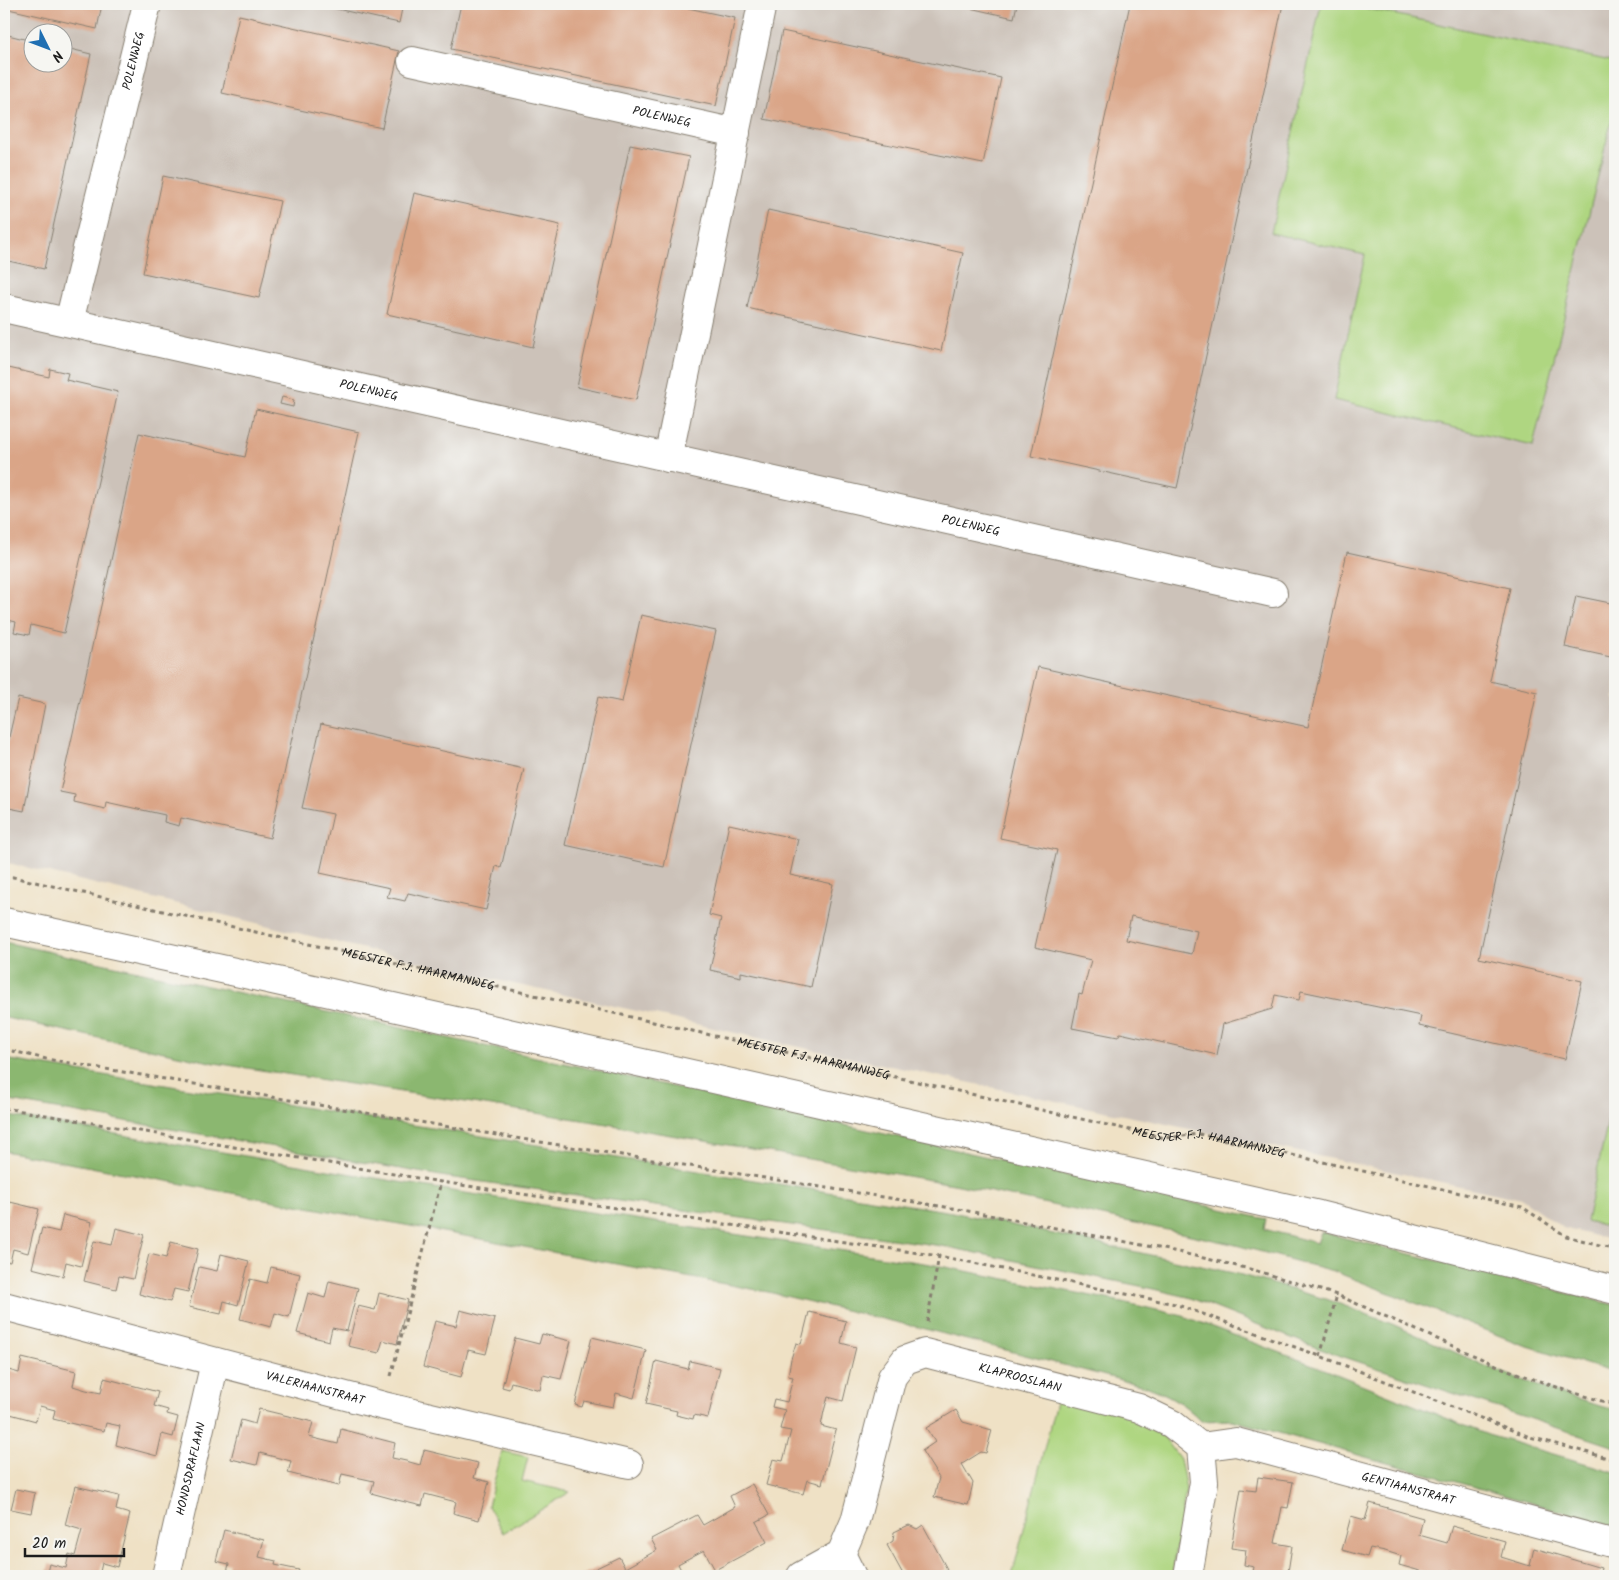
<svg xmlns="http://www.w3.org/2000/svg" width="1619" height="1580" viewBox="0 0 1619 1580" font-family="Kalam,sans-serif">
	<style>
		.industrial { fill: #ccc2b9; fill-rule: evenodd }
		.green { fill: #afd681; stroke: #66794e }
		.forest { fill: #8bb76f; stroke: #546a46 }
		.building { fill: #daa587; fill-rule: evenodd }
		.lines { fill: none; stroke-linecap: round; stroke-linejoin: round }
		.minor-casing { stroke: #867e70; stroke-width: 30 }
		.major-casing { stroke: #867e70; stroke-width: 30 }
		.path { stroke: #867e70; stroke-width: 3; stroke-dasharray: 4 4; stroke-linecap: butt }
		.minor { stroke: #fff; stroke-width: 28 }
		.major { stroke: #fff; stroke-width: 28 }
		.labels { text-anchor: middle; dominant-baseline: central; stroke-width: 5; stroke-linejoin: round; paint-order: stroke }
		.street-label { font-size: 12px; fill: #1c1c1c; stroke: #f6f6f2 }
	</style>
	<rect width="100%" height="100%" fill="#f6f6f2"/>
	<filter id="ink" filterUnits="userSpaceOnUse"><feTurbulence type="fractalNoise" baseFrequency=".02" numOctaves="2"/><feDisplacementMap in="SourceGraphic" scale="10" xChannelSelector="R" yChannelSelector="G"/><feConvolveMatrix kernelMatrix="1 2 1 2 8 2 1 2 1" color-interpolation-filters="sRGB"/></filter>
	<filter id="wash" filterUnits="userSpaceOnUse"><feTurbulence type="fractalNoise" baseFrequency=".0096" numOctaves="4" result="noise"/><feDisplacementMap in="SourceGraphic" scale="20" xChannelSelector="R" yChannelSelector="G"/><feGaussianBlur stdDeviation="1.12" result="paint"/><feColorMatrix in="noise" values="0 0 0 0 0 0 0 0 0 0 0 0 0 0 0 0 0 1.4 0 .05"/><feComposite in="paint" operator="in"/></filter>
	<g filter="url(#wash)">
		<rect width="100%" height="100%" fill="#efe1c5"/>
		<path class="industrial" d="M4,4H1615V1241L1563,1228L1522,1199L800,1047L456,971L4,862ZM32,32H62V62H32Z"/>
		<g class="green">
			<polygon points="1321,4 1346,4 1615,62 1615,106 1533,446 1334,400 1365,255 1271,233"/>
			<polygon points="1615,1090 1615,1228 1586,1221"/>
			<polygon points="1057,1398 1127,1414 1161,1433 1180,1459 1186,1489 1172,1576 1012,1576"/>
			<polygon points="502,1451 528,1457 522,1481 570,1492 503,1533 488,1506"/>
		</g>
		<g class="forest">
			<polygon points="4,942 665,1085 1266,1219 1264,1229 1317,1243 1321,1232 1615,1305 1615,1373 1518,1343 1333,1271 1232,1244 959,1185 601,1123 215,1063 6,1018 4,1016"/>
			<polygon points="4,1059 952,1212 1238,1274 1332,1301 1392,1324 1488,1367 1562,1395 1615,1410 1615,1447 1317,1348 1188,1297 1140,1286 942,1246 447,1177 4,1100"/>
			<path d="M4,1115L452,1191L930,1264L1122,1302L1183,1316L1329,1371L1488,1435L1615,1472V1526L1232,1420L1201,1421C1184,1403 1167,1393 1144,1386L921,1328L768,1292L4,1151Z"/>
		</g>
		<g id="blocks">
			<g class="building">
				<polygon points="4,4 102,4 97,29 4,8"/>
				<polygon points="315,4 403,4 399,23"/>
				<polygon points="461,4 669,4 735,18 716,106 451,49"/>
				<polygon points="952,4 1017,4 1014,18"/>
				<polygon points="1130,4 1283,4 1177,488 1031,456"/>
				<polygon points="239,15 399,51 382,128 222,93"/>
				<polygon points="782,31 1001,78 983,164 764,119"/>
				<polygon points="4,34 32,41 32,62 62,62 62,47 91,54 44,269 4,260"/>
				<polygon points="630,145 689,157 636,400 577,387"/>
				<polygon points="163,176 280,201 259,298 143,273"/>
				<polygon points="414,193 560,225 533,347 387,314"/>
				<polygon points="768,210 963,253 941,351 747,308"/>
				<polygon points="4,367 49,377 50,369 68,373 66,380 118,392 64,633 31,625 29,635 14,632 16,622 4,619"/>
				<polygon points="282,397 294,400 293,407 280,404"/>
				<polygon points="256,409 359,432 270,838 181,818 179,826 164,822 165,815 106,802 105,809 74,802 75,795 60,792 139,433 245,457"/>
				<path d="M1347,552L1510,588L1490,681L1537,692L1479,958L1582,981L1565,1059L1419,1026L1421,1016L1301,991L1299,1000L1275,995L1272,1009L1223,1024L1217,1055L1120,1033L1118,1037L1072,1028L1079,994L1082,995L1091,960L1035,947L1057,850L1000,838L1038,667L1308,727ZM1131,916L1197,931L1192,954L1126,940Z"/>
				<polygon points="1576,596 1615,604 1615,658 1565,647"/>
				<polygon points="641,615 716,631 664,867 565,845 598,697 622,702"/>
				<polygon points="18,698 45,704 24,811 4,807 4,750 6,750"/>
				<polygon points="321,724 524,769 501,868 496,866 486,910 408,893 405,901 387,897 390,888 320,873 333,814 302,808"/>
				<polygon points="729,824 798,839 790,875 833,884 811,987 741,972 741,977 710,970 721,918 709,915"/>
				<polygon points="10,1202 39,1209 28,1253 13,1249 10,1262 4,1261 4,1219 6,1219"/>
				<polygon points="63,1215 92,1222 81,1266 66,1262 63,1276 32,1268 42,1228 59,1232"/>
				<polygon points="116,1228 144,1235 133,1279 119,1276 116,1289 84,1281 94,1241 112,1245"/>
				<polygon points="171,1242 198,1249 188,1292 174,1289 170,1302 139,1294 149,1254 166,1258"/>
				<polygon points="221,1254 249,1261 238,1305 224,1301 221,1314 189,1307 199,1267 217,1271"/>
				<polygon points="271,1267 300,1274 289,1317 275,1313 271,1327 240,1319 250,1279 267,1283"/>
				<polygon points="329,1281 358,1288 347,1331 332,1328 329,1341 297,1333 308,1293 325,1298"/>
				<polygon points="379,1293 408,1300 397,1344 383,1340 379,1353 348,1346 358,1306 375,1310"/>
				<polygon points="460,1310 495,1319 486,1354 468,1350 461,1377 423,1367 435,1321 456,1326"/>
				<polygon points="809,1312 846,1321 841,1343 856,1347 843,1401 828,1397 824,1411 821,1426 836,1430 822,1484 807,1480 803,1494 766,1485 773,1459 783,1461 791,1431 780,1429 785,1410 772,1407 774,1399 787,1402 793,1377 788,1376 791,1359 796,1343 801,1344"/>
				<polygon points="542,1334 571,1341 561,1379 543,1375 540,1390 511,1382 509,1389 502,1387 515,1338 539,1344"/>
				<polygon points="592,1337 646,1350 634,1398 616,1393 613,1407 584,1401 582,1407 575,1405"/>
				<polygon points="22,1358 76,1371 73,1386 86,1390 101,1393 104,1378 158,1392 154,1406 168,1410 167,1414 178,1417 173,1437 162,1434 157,1456 116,1445 120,1426 106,1423 104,1431 78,1425 53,1419 55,1410 40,1406 36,1421 10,1414 9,1419 4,1417 5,1369 19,1373"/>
				<polygon points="656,1361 688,1369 690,1361 720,1368 708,1418 694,1415 693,1419 676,1415 677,1411 646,1404"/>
				<polygon points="259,1409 313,1422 309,1437 338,1444 341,1429 395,1443 392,1458 406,1461 420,1465 424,1450 478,1463 474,1478 489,1482 479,1520 453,1513 456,1502 425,1494 422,1506 397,1500 371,1493 374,1481 342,1474 339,1486 288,1473 291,1461 275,1457 260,1453 257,1465 231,1459 241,1420 255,1424"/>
				<polygon points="956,1410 963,1422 992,1430 986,1453 981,1452 962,1464 973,1483 968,1505 934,1497 939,1478 922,1451 935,1442 926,1428"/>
				<polygon points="1258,1477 1293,1482 1288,1508 1282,1507 1275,1543 1292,1546 1288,1572 1299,1574 1299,1576 1252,1576 1254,1567 1244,1565 1246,1550 1231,1548 1241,1489 1256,1491"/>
				<polygon points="752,1484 769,1515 756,1522 767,1542 715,1570 704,1550 678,1564 684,1576 580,1576 619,1557 625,1568 657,1550 651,1539 697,1515 703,1525 735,1507 730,1496"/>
				<polygon points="75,1486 119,1496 116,1510 130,1514 117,1567 102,1563 99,1576 46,1576 49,1564 66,1568 69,1554 75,1556 82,1530 65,1525"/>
				<polygon points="16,1489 35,1493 31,1513 11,1509"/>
				<polygon points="1370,1503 1423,1518 1419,1535 1447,1543 1452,1526 1505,1541 1501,1557 1530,1566 1534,1548 1601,1568 1599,1576 1466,1576 1467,1574 1451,1570 1450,1576 1438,1576 1399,1565 1401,1556 1385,1551 1370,1548 1367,1557 1342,1550 1351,1516 1365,1520"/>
				<polygon points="909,1525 917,1529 923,1525 947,1569 943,1571 946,1576 904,1576 887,1545 893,1541 894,1532"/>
				<polygon points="224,1530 264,1540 259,1557 276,1561 275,1565 299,1570 297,1576 226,1576 229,1564 216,1561"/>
			</g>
		</g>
	</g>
	<g filter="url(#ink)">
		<use href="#blocks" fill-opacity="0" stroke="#867e70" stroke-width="1"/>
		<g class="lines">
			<g class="minor-casing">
				<g id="minor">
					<path id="s2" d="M412,61L736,133"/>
					<path id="s3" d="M4,308L1273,593"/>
					<path id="s4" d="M69,322L147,4"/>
					<polyline points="668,458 762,4"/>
					<path id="s5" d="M4,1306L384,1406L629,1464"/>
					<path id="s6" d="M1201,1447L1236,1442L1615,1544"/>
					<polyline points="841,1554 852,1576"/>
					<path id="s7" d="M166,1576L215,1362"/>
					<path id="s8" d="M801,1576L841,1554L855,1521L892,1377L905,1360L925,1353L1139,1408L1172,1424L1201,1447L1204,1482L1188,1576"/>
				</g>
			</g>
			<g class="major-casing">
				<polyline id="major" points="4,922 277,981 1319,1215 1615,1290"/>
			</g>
			<g class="path">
				<path id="s1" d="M4,875L1165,1138L1199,1134L1522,1207L1566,1236L1615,1249"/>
				<polyline points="4,1049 46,1059 503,1136 958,1209 1178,1252 1254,1270 1337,1295 1505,1369 1565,1390 1615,1405"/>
				<polyline points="4,1108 441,1182 939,1256 1175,1304 1320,1356 1530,1437 1615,1460"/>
				<polyline points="927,1322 939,1256"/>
				<polyline points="1320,1356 1337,1295"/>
				<polyline points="391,1376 441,1182"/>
			</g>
			<use href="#minor" class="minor"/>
			<use href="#major" class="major"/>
		</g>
	</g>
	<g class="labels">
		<g class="street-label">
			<text stroke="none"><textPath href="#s4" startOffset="269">POLENWEG</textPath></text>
			<text stroke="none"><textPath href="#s2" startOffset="256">POLENWEG</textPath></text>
			<text stroke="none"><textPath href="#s3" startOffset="374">POLENWEG</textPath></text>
			<text stroke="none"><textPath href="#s3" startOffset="991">POLENWEG</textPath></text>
			<text stroke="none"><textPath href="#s1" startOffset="425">MEESTER F.J. HAARMANWEG</textPath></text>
			<text stroke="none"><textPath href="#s1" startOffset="830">MEESTER F.J. HAARMANWEG</textPath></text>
			<text stroke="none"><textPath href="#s1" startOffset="1235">MEESTER F.J. HAARMANWEG</textPath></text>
			<text stroke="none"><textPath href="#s8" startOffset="371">KLAPROOSLAAN</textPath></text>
			<text stroke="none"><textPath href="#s5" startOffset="322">VALERIAANSTRAAT</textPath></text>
			<text stroke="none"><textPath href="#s7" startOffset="110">HONDSDRAFLAAN</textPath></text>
			<text stroke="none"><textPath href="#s6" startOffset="214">GENTIAANSTRAAT</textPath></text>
		</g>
	</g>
	<rect width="1619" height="1580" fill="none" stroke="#f6f6f2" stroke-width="20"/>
	<g transform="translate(48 48) rotate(132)"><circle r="24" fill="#f6f6f2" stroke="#9f9f9c"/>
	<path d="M0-4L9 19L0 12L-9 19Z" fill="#1f6fb2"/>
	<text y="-8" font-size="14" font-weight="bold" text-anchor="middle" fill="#1c1c1c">N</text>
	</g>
	<path d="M25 1548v8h99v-8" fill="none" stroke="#1c1c1c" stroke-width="2.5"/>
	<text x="32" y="1548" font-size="15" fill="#1c1c1c" stroke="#f6f6f2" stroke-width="4" paint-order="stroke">20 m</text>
</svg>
